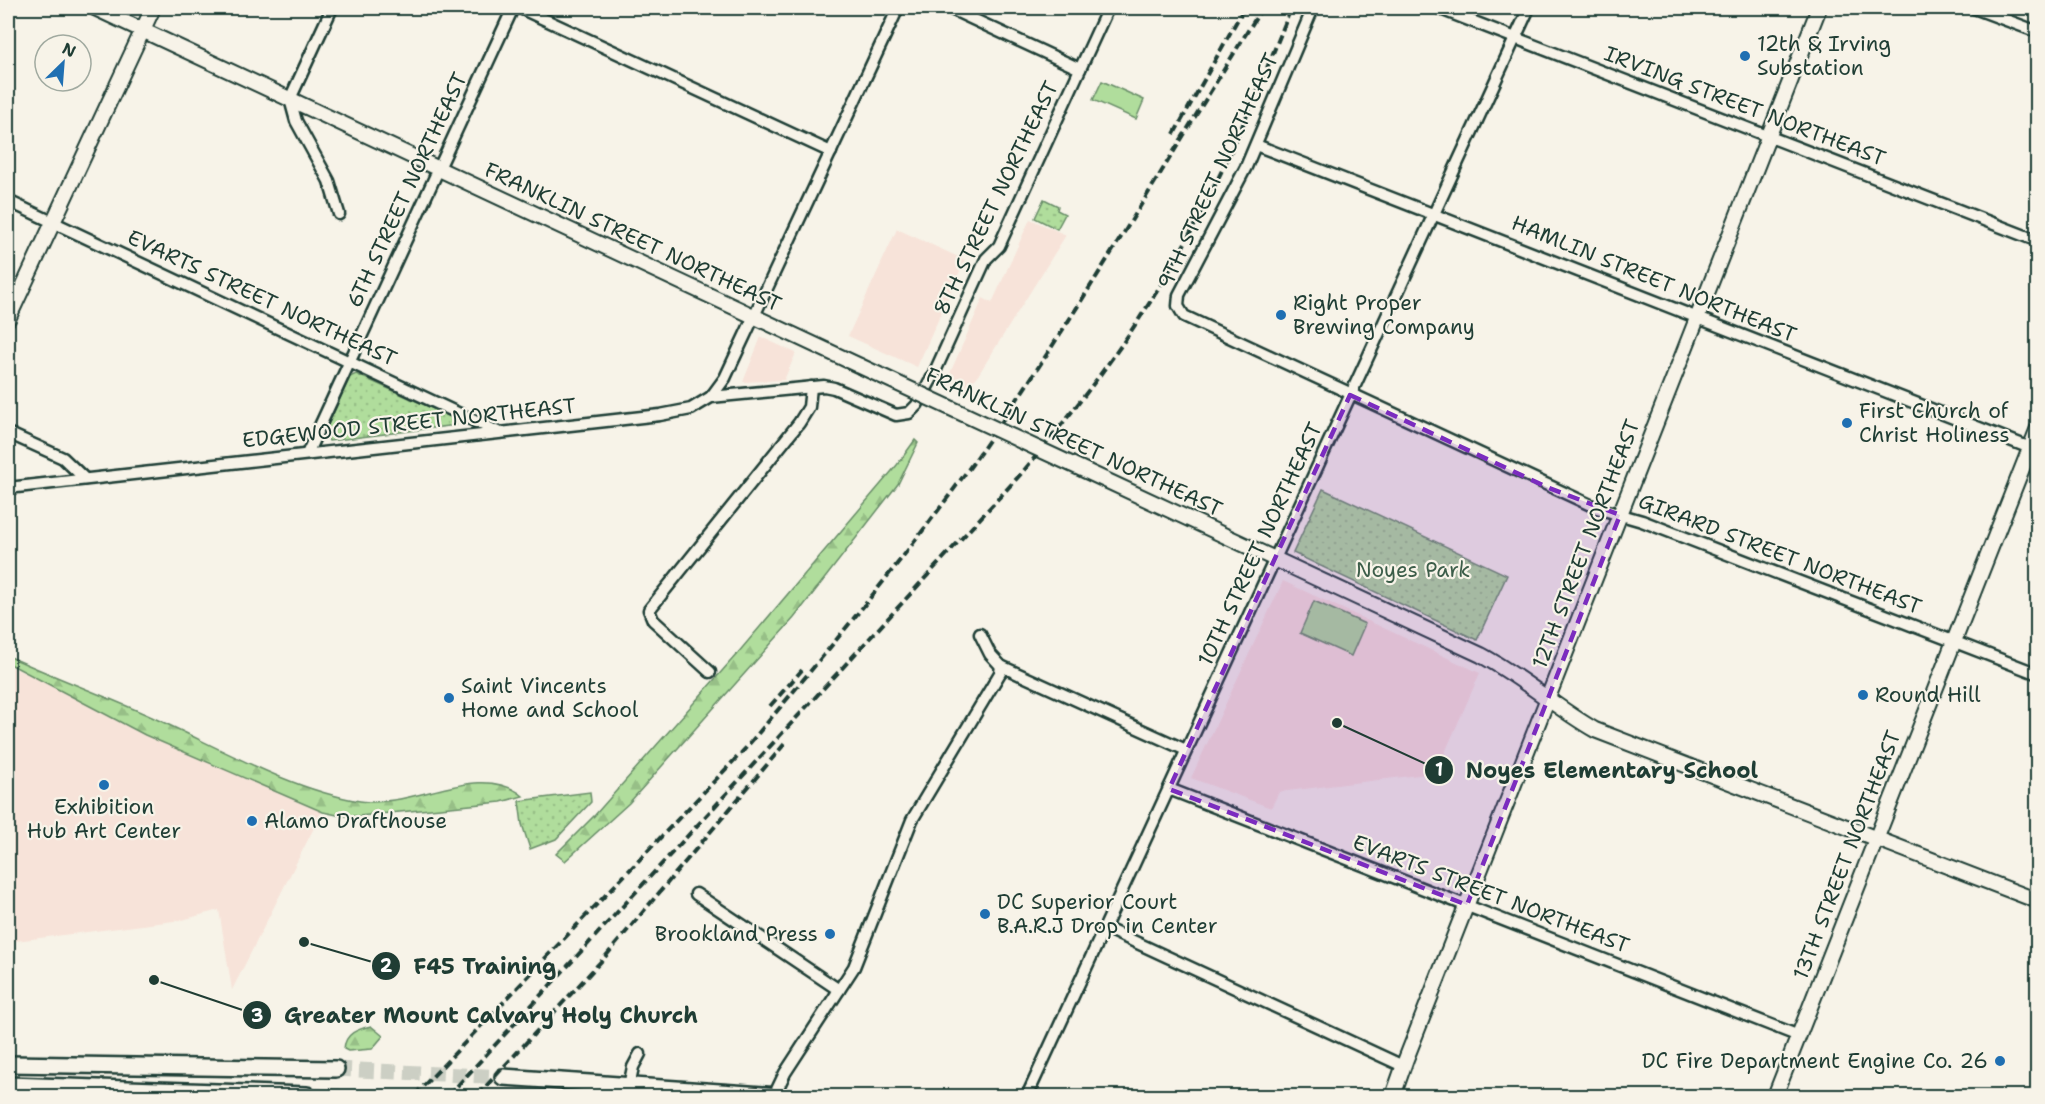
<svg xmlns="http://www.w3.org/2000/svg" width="2045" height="1104" viewBox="0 0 2045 1104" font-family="'Shantell Sans',sans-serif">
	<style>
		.built { fill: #f7e3d9 }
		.green { fill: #b0dd9c; stroke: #688d68; stroke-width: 1.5 }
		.forest { fill: url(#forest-firs); stroke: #688d68; stroke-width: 1.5 }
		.park { fill: url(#park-dots); stroke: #688d68; stroke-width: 1.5 }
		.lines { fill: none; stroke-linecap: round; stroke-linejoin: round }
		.primary-tunnel { stroke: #cccfc4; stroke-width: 15; stroke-dasharray: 15 8; stroke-linecap: butt }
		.street-casing { stroke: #1f3d34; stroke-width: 15 }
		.secondary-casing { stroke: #1f3d34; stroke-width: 18 }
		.primary-casing { stroke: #1f3d34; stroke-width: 20 }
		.street { stroke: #f7f3e8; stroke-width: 10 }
		.secondary { stroke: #f7f3e8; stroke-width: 14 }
		.primary { stroke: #f7f3e8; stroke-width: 15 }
		.rail { stroke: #1f3d34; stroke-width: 4; stroke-dasharray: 9 4.5; stroke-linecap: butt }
		.secondary-bridge-casing { stroke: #1f3d34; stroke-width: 18; stroke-linecap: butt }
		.secondary-bridge { stroke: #f7f3e8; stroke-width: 14 }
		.marked { fill: #7b2cbf; fill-opacity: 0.2; stroke: #7b2cbf; stroke-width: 4.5; stroke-dasharray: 12 8; stroke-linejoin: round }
		.poi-dot { fill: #1f6fb2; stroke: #f7f3e8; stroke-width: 2 }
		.labels { text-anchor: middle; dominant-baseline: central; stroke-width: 4.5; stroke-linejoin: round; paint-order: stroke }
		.poi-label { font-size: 21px; fill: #1f3d34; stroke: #f7f3e8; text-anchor: start }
		.street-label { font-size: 21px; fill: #1f3d34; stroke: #f7f3e8 }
		.park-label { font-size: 21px; fill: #3c5d49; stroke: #f7f3e8 }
		.leader { fill: none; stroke: #1f3d34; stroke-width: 2 }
		.callout-dot { fill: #1f3d34; stroke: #f7f3e8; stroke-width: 2 }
		.mark-label { font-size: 18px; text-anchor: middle; font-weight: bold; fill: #fff }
		.callout-label { font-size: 22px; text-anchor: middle; font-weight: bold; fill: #1f3d34; stroke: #f7f3e8; stroke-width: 4.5; stroke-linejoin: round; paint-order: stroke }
	</style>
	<defs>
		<pattern id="forest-firs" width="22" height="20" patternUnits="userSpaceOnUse" patternTransform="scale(1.5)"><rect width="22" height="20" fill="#b0dd9c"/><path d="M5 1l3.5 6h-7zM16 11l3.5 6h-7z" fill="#97bf87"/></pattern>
		<pattern id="park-dots" width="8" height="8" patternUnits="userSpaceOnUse" patternTransform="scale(1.5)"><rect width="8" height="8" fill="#b0dd9c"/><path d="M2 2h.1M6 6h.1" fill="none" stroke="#97bf87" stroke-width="1.8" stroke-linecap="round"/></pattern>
	</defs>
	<rect width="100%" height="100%" fill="#f7f3e8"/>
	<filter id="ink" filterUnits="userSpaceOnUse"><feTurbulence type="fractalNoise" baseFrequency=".0167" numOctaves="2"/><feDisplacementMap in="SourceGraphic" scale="12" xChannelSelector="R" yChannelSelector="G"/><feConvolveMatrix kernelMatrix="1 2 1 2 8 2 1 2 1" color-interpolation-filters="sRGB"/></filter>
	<g filter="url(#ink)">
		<g class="built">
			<polygon points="1030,219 1066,235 977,377 962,391 953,387 947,380 983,298 992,303"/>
			<polygon points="897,229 965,260 917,367 848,336"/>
			<polygon points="761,337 796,353 784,380 743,382"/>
			<polygon points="1283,581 1480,673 1436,773 1279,792 1271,808 1191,778"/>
			<polygon points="8,665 323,810 232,990 219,910 182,920 8,942"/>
		</g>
		<g class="green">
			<polygon points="1102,81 1144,100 1136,119 1093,100"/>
			<polygon points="1314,601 1365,624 1351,656 1300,633"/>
		</g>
		<g class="forest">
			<polygon points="915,440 918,443 898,484 794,618 629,803 565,861 556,854 595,815 737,654 897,465"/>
			<path d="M8,656C56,678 106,696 154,718C218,747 291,790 360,801C413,809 480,760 523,796L501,802L359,816H342L323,812L145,735L8,663Z"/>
			<path d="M371,1026L383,1036L372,1049L348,1051L344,1049C345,1033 358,1029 371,1026Z"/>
		</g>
		<g class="park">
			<polygon points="1044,199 1058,206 1057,210 1065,214 1057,229 1035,218"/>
			<polygon points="356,374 454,418 456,425 329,441 325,431 350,377"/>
			<polygon points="1323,489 1507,575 1477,640 1293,553"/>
			<polygon points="590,792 591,802 556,839 530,849 522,824 519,801"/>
		</g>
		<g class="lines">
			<g class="primary-tunnel">
				<polyline points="336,1069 503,1077"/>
				<polyline points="307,1095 340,1096"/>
			</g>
			<g class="street-casing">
				<g id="street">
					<polyline points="332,8 290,99 296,121 329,181 339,214"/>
					<polyline points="520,8 831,152"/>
					<polyline points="949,8 1080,69"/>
					<polyline points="1313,8 1246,167 1179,295 1178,306 1184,316 1597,508 1642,521 2038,674"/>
					<polyline points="1438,8 2038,241"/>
					<polyline points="1974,8 2038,32"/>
					<polyline points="1256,145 2038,451"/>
					<polyline points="8,201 498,432"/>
					<polyline points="711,397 725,378 898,8"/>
					<polyline points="8,433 63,458 85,479"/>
					<polyline points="307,454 513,8"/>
					<polyline points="8,488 660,415 691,409 711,397 824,386 834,388 896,415 909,413 917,405 932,378 986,259 999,246 1108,8"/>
					<polyline points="980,634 990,654 1001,666 1186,750"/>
					<polyline points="710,672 653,620 649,610 799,423 809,407 811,387"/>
					<polyline points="1169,789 1799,1036"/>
					<polyline points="696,894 839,990"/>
					<polyline points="1105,928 1403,1066"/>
					<polyline points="629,1086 633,1067 640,1054"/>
					<polyline points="774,1096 785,1073 854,967 912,820 1000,673 1001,666"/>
					<polyline points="1027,1096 1529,8"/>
				</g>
			</g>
			<g class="secondary-casing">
				<g id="secondary">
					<polyline points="95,8 860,366"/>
					<polyline points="8,319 153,8"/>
					<path d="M1071,464L1481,655C1522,677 1555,707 1595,730L2038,901"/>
					<polyline points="1393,1096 1406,1059 1819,8"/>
					<polyline points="1775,1096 2038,428"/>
				</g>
			</g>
			<g class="primary-casing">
				<g id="primary">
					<polyline points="8,1064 336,1069"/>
					<polyline points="503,1077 779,1096"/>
					<polyline points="8,1085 307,1095"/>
				</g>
			</g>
			<use href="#street" class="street"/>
			<use href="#secondary" class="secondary"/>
			<use href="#primary" class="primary"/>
			<g class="rail">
				<polyline points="1174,134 1244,8"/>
				<polyline points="770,706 802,670"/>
				<path d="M414,1096L744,750C840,637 935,522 1018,398C1103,271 1181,138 1262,8"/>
				<path d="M448,1096L1020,475C1082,402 1140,326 1186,241C1227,166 1260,87 1291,8"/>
				<polyline points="477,1096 605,957 787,741"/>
			</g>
			<g class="secondary-bridge-casing">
				<polyline id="secondary-bridge" points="860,366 1071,464"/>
			</g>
			<use href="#secondary-bridge" class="secondary-bridge"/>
		</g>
	</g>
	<path class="marked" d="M1350,395L1549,488L1620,515L1467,905L1169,789Z"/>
	<g class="poi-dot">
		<circle cx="1745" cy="56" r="6"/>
		<circle cx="1281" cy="315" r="6"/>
		<circle cx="1847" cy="423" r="6"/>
		<circle cx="1863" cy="695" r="6"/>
		<circle cx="449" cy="698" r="6"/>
		<circle cx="104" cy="785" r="6"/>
		<circle cx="252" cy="821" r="6"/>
		<circle cx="985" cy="914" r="6"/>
		<circle cx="830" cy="934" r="6"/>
		<circle cx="2000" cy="1061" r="6"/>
	</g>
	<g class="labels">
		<g class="poi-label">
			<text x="1757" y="44">12th &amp; Irving<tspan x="1757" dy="24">Substation</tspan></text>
			<text x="1293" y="303">Right Proper<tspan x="1293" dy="24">Brewing Company</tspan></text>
			<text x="1859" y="411">First Church of<tspan x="1859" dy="24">Christ Holiness</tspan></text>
			<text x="461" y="686">Saint Vincents<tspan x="461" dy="24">Home and School</tspan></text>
			<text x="1875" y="695">Round Hill</text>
			<text x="104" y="807" text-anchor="middle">Exhibition<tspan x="104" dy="24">Hub Art Center</tspan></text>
			<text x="264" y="821">Alamo Drafthouse</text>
			<text x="997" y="902">DC Superior Court<tspan x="997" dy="24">B.A.R.J Drop in Center</tspan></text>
			<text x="818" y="934" text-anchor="end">Brookland Press</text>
			<text x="1988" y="1061" text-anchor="end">DC Fire Department Engine Co. 26</text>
		</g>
		<g class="street-label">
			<text transform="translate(1745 106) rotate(21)">IRVING STREET NORTHEAST</text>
			<text transform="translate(1218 171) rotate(-65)">9TH STREET NORTHEAST</text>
			<text transform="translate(407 190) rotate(-65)">6TH STREET NORTHEAST</text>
			<text transform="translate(996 198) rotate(-64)">8TH STREET NORTHEAST</text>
			<text transform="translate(633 237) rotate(25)">FRANKLIN STREET NORTHEAST</text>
			<text transform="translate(1654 279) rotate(22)">HAMLIN STREET NORTHEAST</text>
			<text transform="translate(262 298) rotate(25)">EVARTS STREET NORTHEAST</text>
			<text transform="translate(409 423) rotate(-6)">EDGEWOOD STREET NORTHEAST</text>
			<text transform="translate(1074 442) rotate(25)">FRANKLIN STREET NORTHEAST</text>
			<text transform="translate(1260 544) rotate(-65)">10TH STREET NORTHEAST</text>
			<text transform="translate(1586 544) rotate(-69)">12TH STREET NORTHEAST</text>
			<text transform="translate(1780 554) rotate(21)">GIRARD STREET NORTHEAST</text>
			<text transform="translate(1847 855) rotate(-69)">13TH STREET NORTHEAST</text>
			<text transform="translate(1491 894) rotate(21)">EVARTS STREET NORTHEAST</text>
		</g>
		<g class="park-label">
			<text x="1413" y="570">Noyes Park</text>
		</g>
	</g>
	<path class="leader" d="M1337 723L1439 770M304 942L386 966M154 980L257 1015"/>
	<g class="callout-dot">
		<circle cx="1337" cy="723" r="6"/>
		<circle cx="304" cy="942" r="6"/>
		<circle cx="154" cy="980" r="6"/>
		<circle cx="1439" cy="770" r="15"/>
		<circle cx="386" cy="966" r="15"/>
		<circle cx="257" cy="1015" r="15"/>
	</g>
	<g class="mark-label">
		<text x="1439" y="776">1</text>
		<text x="386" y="972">2</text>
		<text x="257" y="1022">3</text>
	</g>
	<g class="callout-label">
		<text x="1612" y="778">Noyes Elementary School</text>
		<text x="485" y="974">F45 Training</text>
		<text x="491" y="1023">Greater Mount Calvary Holy Church</text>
	</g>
	<rect width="2045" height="1104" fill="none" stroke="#f7f3e8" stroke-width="30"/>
	<rect x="15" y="15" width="2015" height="1074" fill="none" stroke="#1f3d34" stroke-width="2" filter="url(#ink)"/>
	<g transform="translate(63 63) rotate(25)"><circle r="28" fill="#f7f3e8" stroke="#a1aaa0" stroke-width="1.5"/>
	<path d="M0-4.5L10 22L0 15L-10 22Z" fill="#1f6fb2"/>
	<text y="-9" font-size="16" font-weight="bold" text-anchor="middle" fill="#1f3d34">N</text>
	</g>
</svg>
